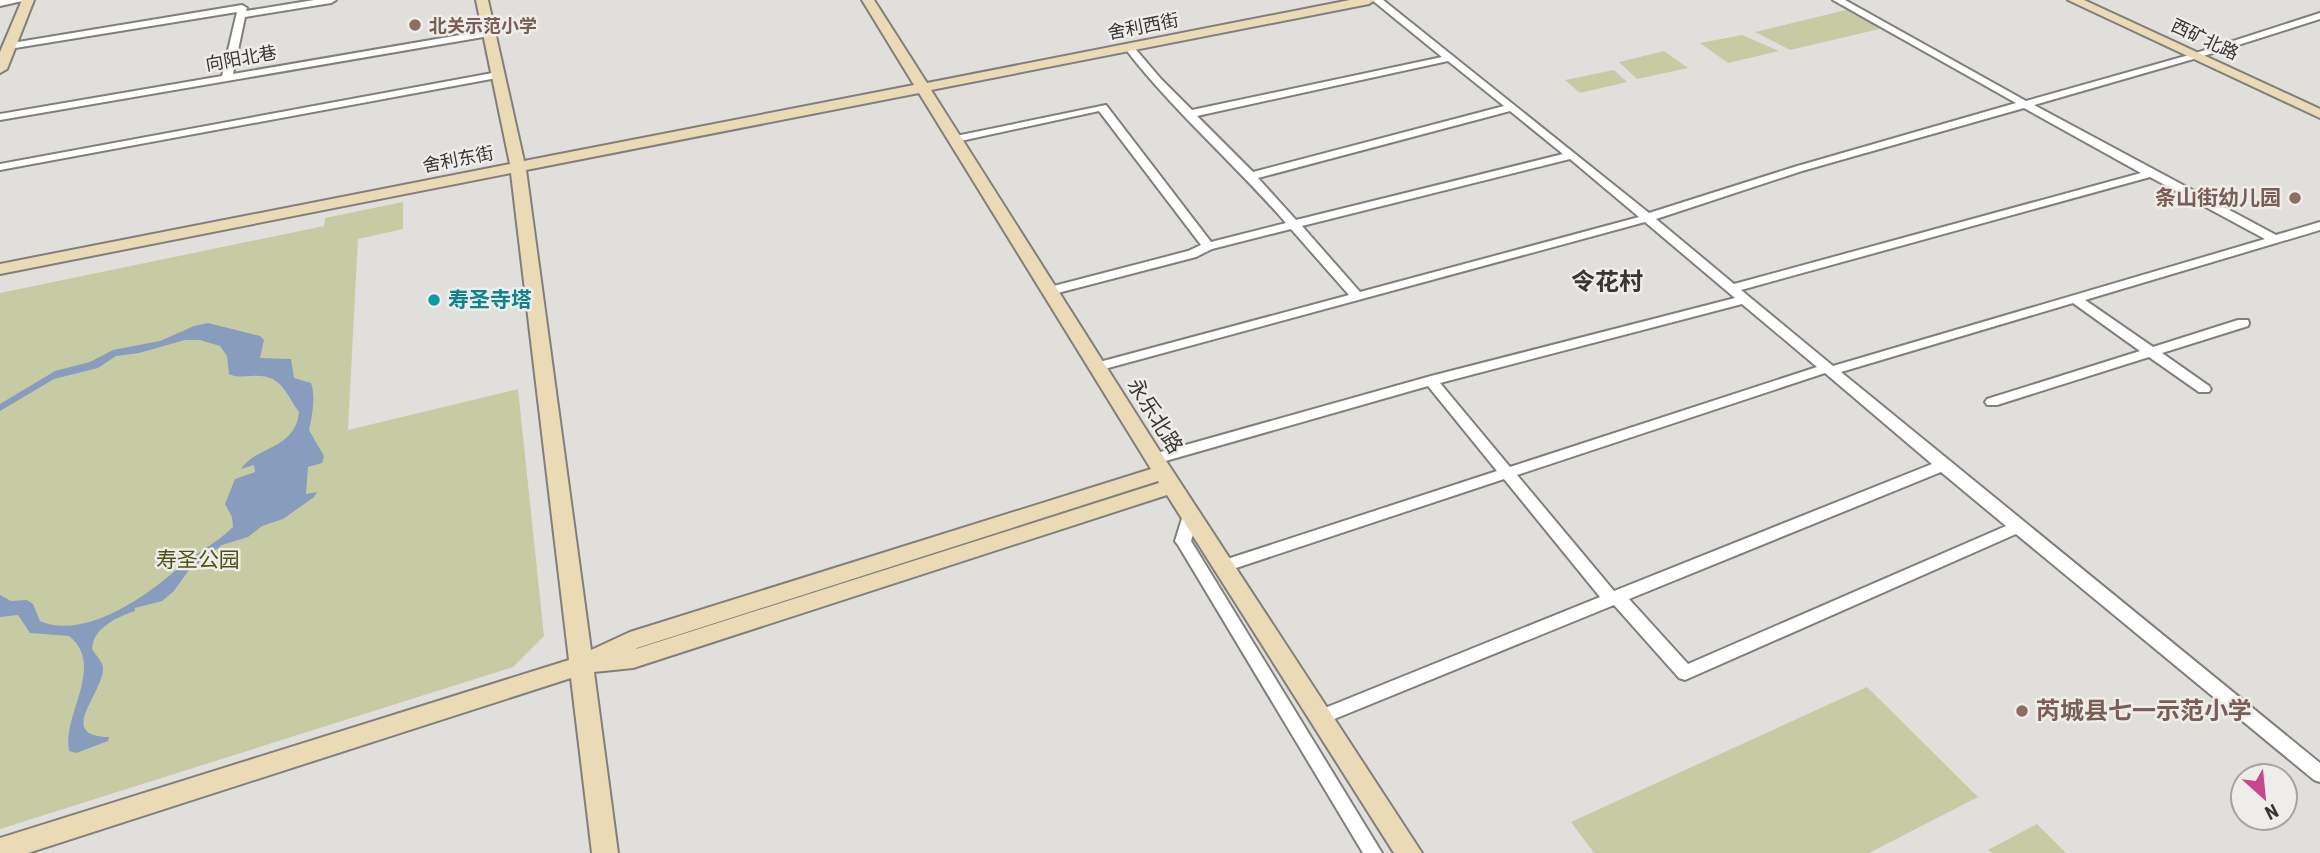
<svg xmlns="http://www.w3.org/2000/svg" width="2320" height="853" viewBox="0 0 2320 853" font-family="'Roboto Condensed','Noto Sans SC',sans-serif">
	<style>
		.green { fill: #c6cba4 }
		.water { fill: #889cbd }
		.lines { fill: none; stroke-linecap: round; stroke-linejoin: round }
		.street-casing { stroke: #817f7c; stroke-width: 4 }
		.secondary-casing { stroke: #817f7c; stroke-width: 4 }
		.street { fill: #fff; fill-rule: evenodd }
		.secondary { fill: #eadab6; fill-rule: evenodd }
		.education-dot { fill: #8d6e63; stroke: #eeede9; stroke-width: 2.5 }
		.culture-dot { fill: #0f9aa8; stroke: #eeede9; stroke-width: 2.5 }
		.labels { text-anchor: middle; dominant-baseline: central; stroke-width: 5; stroke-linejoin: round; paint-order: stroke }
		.far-education-label { font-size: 18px; font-weight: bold; fill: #785e54; stroke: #eeede9; text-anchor: start }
		.far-street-label { font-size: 18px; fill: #373635; stroke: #eeede9 }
		.education-label { font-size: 21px; font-weight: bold; fill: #785e54; stroke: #eeede9; text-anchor: end }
		.culture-label { font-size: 21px; font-weight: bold; fill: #0d838f; stroke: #eeede9; text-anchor: start }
		.street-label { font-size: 21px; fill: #373635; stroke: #eeede9 }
		.park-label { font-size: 21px; fill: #4d5213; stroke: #eeede9 }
		.quarter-label { font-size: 24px; font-weight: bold; fill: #373635; stroke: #eeede9 }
		.near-education-label { font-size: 24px; font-weight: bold; fill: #785e54; stroke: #eeede9; text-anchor: start }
	</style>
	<rect width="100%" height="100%" fill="#e1dfdc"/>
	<g class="green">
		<polygon points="1850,9 1884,28 1790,50 1755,32"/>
		<polygon points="1742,35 1779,51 1728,63 1700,43"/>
		<polygon points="1664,51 1688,68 1637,79 1619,62"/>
		<polygon points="1614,70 1627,82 1580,93 1565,80"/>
		<polygon points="403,202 403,229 358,239 348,430 518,389 544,636 513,667 0,829 0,293 324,226 325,218"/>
		<polygon points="1867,687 1978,797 1869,853 1594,853 1571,822"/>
		<polygon points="2037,824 2066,853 1992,853 1988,850"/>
	</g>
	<path class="water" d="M208,323L260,336L264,340L260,358L291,359L294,378L311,383C316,397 312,416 309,430L324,456L322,463L308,467L306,494L317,492L314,497L283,519L262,526L248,537L222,545L189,570L174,591L162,601L135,608V611C117,617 93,628 92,649C96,656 103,661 103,669C102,695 56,736 109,737L108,741L76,753L69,751C62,715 106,665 69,636L30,633L18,615L0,617V595L11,601L27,600L33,604L40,621C84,640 144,598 176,570C194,554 216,544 233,527L232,517L225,504L235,479L255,472L254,465L241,469C256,446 296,449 299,412C285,393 282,374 252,376C244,376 237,378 229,374L227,356L220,346L200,340H185L139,353L116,356L98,368L54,379L0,411V404L55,371L90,362L113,350L160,341L194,326Z"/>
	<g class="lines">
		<g class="street-casing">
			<g id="street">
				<polygon points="0,0 27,0 0,6"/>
				<polygon points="314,0 336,0 331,3 245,17 233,74 489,30 494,33 489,36 0,120 0,114 222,76 237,12 9,49 6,48 6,44 242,5 247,8 246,11"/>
				<path d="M1372,0H1383L1649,213L1794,167L2016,103L1833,0H1845L2026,101L2196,53L2320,13V19L2197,58L2034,105L2276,235L2320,222V230L2085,300L2153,347L2238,320H2248L2249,323L2248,326L2162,353L2209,386L2211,389L2209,392H2199L2149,357L1997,405H1987L1985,402L1987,399L2140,351L2073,303L1841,372L2320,763V782L2314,780L2016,534L1685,680L1679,678L1614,605L1327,722L1321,724L1315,722L1312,717L1315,712L1600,597L1504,479L1224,572L1218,570L1216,566L1218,562L1497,471L1428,386L1155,464L1150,463L1148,459L1150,455L1431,376L1735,298L1645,222L1097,371L1092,370L1090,367L1092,364L1349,295L1291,229L1212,249L1196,257L1050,295L1046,294L1044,291L1046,288L1188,251L1201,245L1099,111L956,142L951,139L956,136L1106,105L1211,242L1286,223C1234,163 1172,110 1124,47L1132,45L1161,79L1192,110L1442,57ZM1448,61L1504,106L1253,172L1197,116ZM2024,108L2141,173L1734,284L1656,219L1802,171ZM1510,111L1563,154L1296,220L1258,178ZM1570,159L1639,217L1360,292L1302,226ZM2150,177L2265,239L1833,366L1741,290ZM1742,304L1817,367L1510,467L1440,383ZM1825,373L1932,464L1614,591L1517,475ZM1941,472L2006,526L1688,664L1629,599Z"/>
				<polygon points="498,72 503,75 502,77 0,170 0,164"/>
				<polygon points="1191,509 1196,511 1199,515 1191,541 1382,853 1363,853 1178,545 1175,541 1183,515 1186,511"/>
			</g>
		</g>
		<g class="secondary-casing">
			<g id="secondary">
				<polygon points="22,0 34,0 7,69 0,73 0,52"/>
				<path d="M476,0H488L524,161L914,85L862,0H874L927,83L1350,0H1375L1369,4L931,90L1159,450L1422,853H1394L1167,495L633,668L594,672L618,853H592L571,678L28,853H0V838L569,660L511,173L0,274V264L510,164ZM919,93L1151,469L630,632L591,650L526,170ZM1158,481L1159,483L636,649L637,648Z"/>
				<polygon points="2068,0 2084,0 2320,109 2320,118"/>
			</g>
		</g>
		<use href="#street" class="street"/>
		<use href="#secondary" class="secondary"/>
	</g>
	<g class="education-dot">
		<circle cx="415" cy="25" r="7"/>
		<circle cx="2295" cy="198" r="7"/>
		<circle cx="2022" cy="711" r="7"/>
	</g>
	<circle class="culture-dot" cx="434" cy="300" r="7"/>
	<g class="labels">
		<g class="far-education-label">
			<text x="429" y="25">北关示范小学</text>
		</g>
		<g class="far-street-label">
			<text transform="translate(1143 26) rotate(-11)">舍利西街</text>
			<text transform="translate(2205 39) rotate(25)">西矿北路</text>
			<text transform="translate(241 58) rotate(-10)">向阳北巷</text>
			<text transform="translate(458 159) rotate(-11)">舍利东街</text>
		</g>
		<g class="education-label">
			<text x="2281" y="198">条山街幼儿园</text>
		</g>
		<g class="culture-label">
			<text x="448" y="300">寿圣寺塔</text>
		</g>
		<g class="street-label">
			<text transform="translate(1155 416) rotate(58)">永乐北路</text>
		</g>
		<g class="park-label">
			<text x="198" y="560">寿圣公园</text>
		</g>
		<g class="quarter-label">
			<text x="1607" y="282">令花村</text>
		</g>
		<g class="near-education-label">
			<text x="2036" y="711">芮城县七一示范小学</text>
		</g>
	</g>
	<g transform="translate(2264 797) rotate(153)"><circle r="33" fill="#eeede9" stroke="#a5a4a1" stroke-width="2"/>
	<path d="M0-5L12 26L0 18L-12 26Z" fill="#c8468d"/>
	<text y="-10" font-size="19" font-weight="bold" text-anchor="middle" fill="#373635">N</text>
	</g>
</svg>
